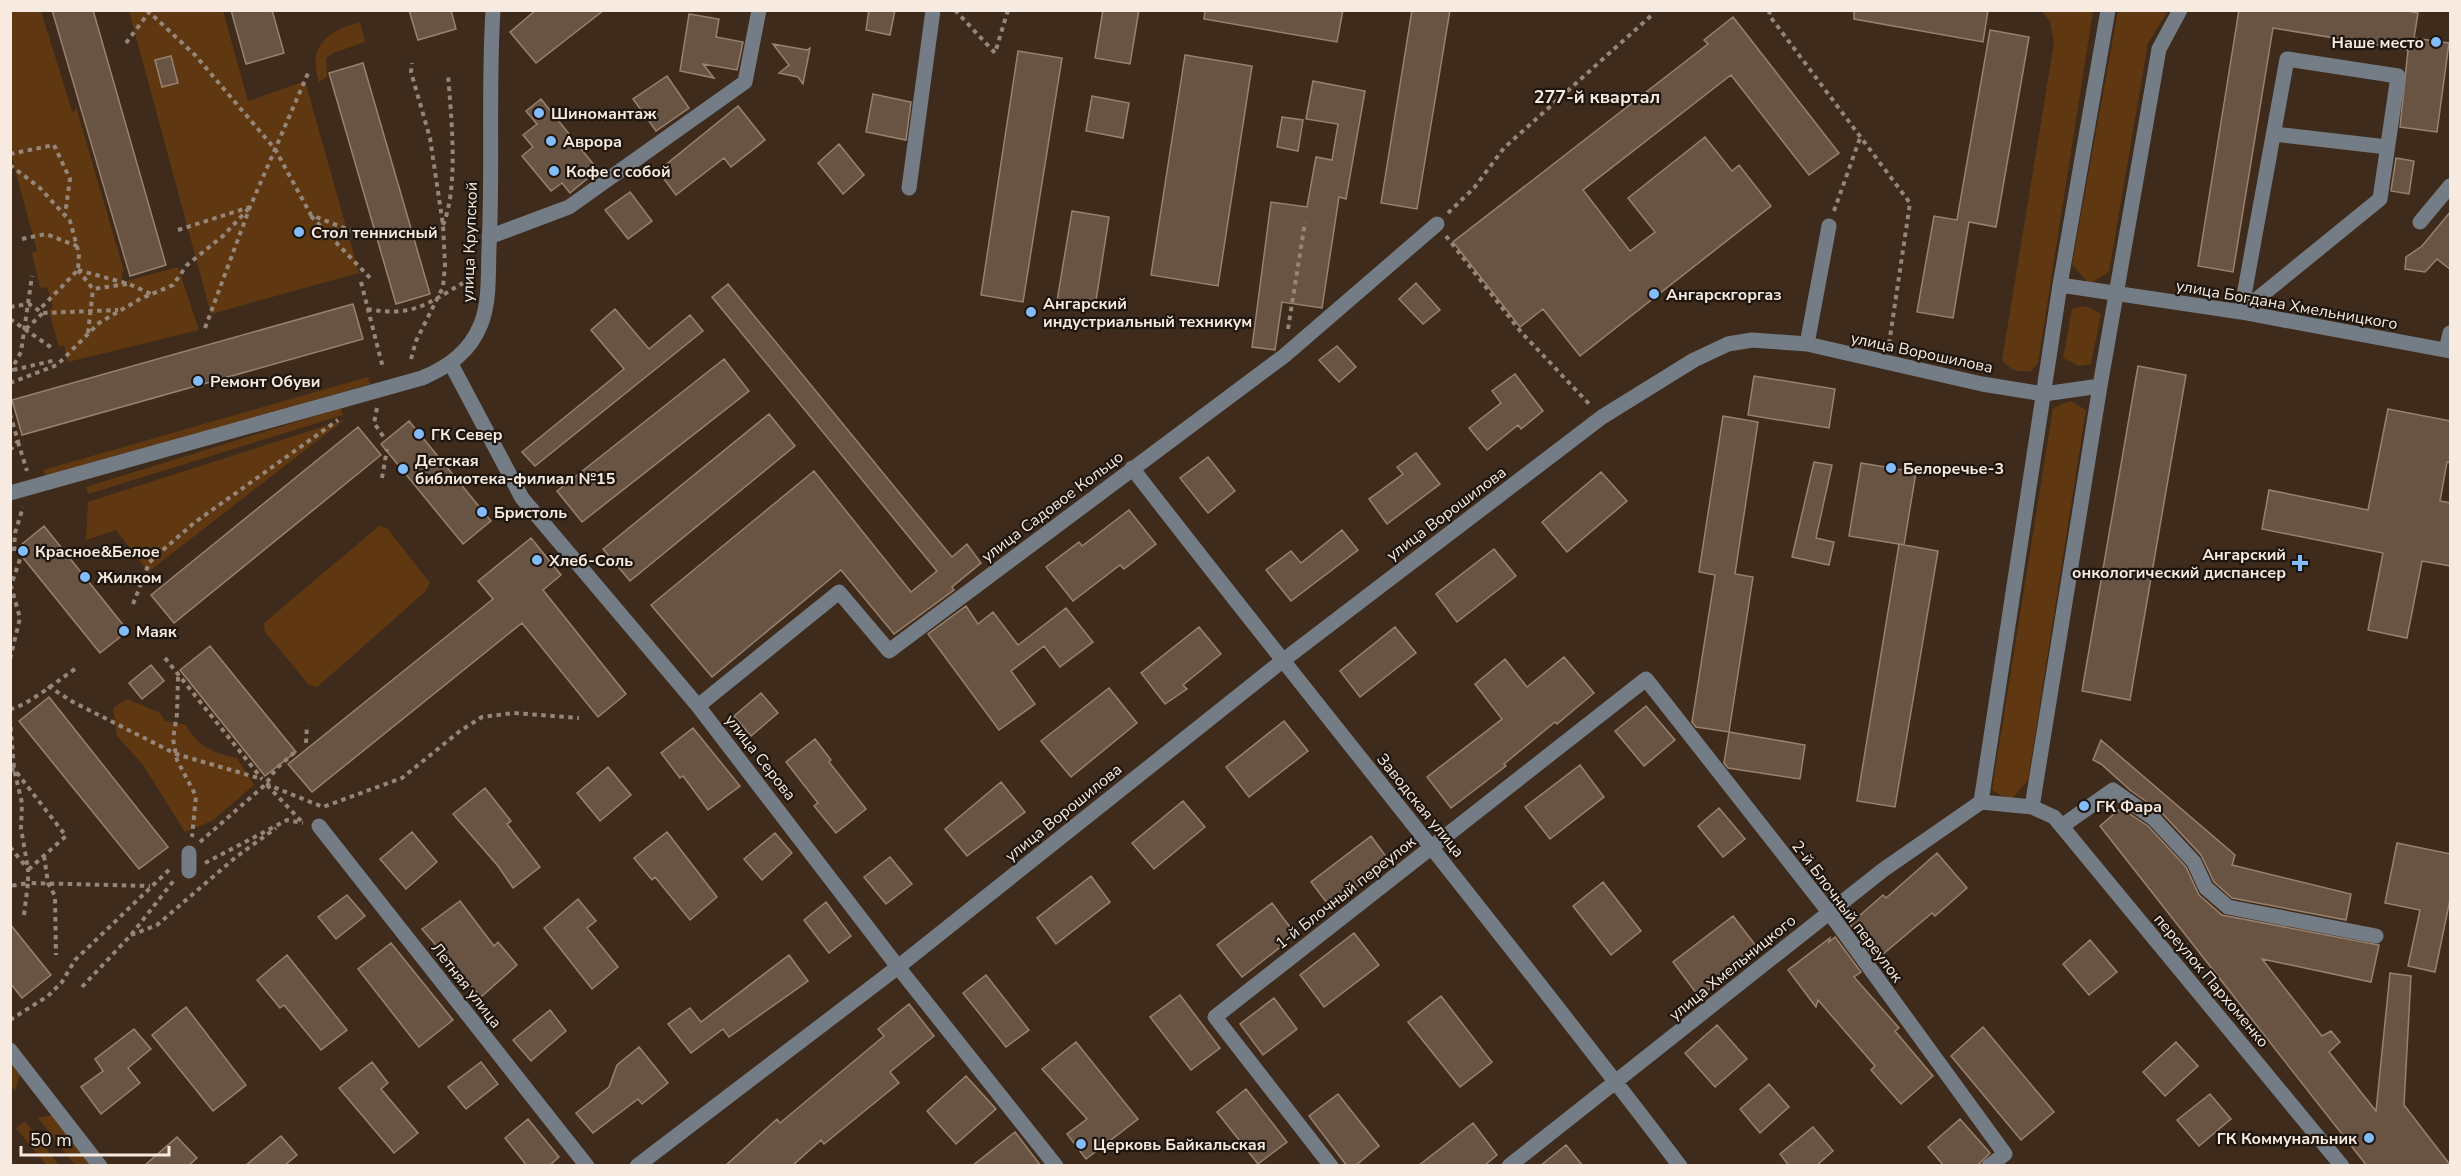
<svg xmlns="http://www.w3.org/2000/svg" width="2461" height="1176" viewBox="0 0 2461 1176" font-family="'Nunito Sans',sans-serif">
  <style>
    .green { fill: #5f3812 }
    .building { fill: #695443; stroke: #98816f; stroke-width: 1.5 }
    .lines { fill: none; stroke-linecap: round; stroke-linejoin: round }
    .path { stroke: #968679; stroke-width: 4; stroke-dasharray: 4.5 4.5; stroke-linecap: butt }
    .minor { stroke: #747c85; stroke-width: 15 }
    .poi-dot { fill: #83bcfb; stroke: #1e160f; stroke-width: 2 }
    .labels { text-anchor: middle; stroke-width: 4.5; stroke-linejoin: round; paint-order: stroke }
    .poi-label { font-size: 16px; font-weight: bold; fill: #f7ebe1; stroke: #1e160f; text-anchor: start }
    .street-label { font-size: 16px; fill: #f7ebe1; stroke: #1e160f }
    .neighbourhood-label { font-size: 18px; font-weight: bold; fill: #f7ebe1; stroke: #1e160f }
  </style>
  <rect width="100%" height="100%" fill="#3e2b1b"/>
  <path class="green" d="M 11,10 L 41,11 L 73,114 L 76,107 L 124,271 L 121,274 L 123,282 L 178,267 L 199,330 L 68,362 L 64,345 L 59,347 L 49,311 L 53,306 L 47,287 L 40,288 L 32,253 L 37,251 L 11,154 Z
    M 129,11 L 223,11 L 248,101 L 305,81 L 359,273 L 211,314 Z
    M 2042,11 L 2093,11 L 2038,363 L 2031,371 C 2017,372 2011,371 2002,360 L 2054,43 L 2050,22 Z
    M 2118,11 L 2168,11 L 2148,43 L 2109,272 L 2089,284 L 2072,264 Z
    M 360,22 L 365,42 L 333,53 L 326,58 L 327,77 L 319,82 C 307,45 328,31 360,22 Z
    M 2086,306 L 2101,314 L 2091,364 L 2079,366 L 2063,358 L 2072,309 Z
    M 368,377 L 370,384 L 46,478 L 43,470 Z
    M 2070,401 L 2086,410 L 2028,780 L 2010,801 L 1992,790 L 2053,408 Z
    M 341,408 L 343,415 L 88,494 L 86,487 Z
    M 344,420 L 148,572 L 116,530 L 86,540 L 88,502 Z
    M 379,526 L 387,528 L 430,583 L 425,592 L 324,681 L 317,687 L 309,685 L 265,632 L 264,623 Z
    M 127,699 L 160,713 L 165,721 L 186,725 C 198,747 214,753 237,758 L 254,785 L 212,821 L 185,832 L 143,765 L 117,736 L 113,708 Z
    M 10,1058 L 20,1074 L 15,1091 L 11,1084 Z
    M 53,1115 L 90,1165 L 75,1165 L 38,1118 Z
    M 25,1121 L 59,1165 L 46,1165 L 16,1128 Z"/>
  <path class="building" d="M 52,10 L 93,10 L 166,265 L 130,276 Z
    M 231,10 L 272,10 L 284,53 L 246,64 Z
    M 409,10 L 451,10 L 456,29 L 418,40 Z
    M 536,10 L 604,10 L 536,63 L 510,32 Z
    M 869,10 L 895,10 L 890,35 L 866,30 Z
    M 1103,10 L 1139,10 L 1130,64 L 1095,58 Z
    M 1205,10 L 1343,10 L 1337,42 L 1204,19 Z
    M 1412,10 L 1450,10 L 1417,209 L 1381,203 Z
    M 1854,10 L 1988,10 L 1983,42 L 1854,19 Z
    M 2239,10 L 2402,10 L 2418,13 L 2414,38 L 2449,43 L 2437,132 L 2400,127 L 2408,50 L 2273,28 L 2233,272 L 2198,266 Z
    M 689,14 L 719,19 L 716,37 L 743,42 L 737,70 L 703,64 L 714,78 L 680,71 Z
    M 1733,17 L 1839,153 L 1809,175 L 1731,75 L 1583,190 L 1630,251 L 1655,232 L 1628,198 L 1705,137 L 1732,171 L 1739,165 L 1771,206 L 1580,356 L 1543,309 L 1520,327 L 1453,242 L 1708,44 L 1704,40 Z
    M 1990,30 L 2029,37 L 1996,227 L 1969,222 L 1953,318 L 1917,312 L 1934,216 L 1957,220 Z
    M 773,44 L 807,50 L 810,48 L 803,84 L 798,77 L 779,73 L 789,65 Z
    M 1018,51 L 1062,58 L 1023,302 L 981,295 Z
    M 1185,55 L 1252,66 L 1218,286 L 1151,275 Z
    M 171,56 L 178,83 L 162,87 L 155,60 Z
    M 363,63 L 430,294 L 396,304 L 329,73 Z
    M 667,76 L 689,108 L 656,131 L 633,99 Z
    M 1313,81 L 1365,91 L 1346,199 L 1339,197 L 1322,308 L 1282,302 L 1275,350 L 1252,347 L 1271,202 L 1307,207 L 1316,157 L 1332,160 L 1338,124 L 1306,119 Z
    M 873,94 L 911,102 L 906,140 L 866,132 Z
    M 1092,96 L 1129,103 L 1123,138 L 1086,131 Z
    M 541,99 L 598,170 L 570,193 L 562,183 L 551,191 L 522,156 L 533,147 L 523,135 L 537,124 L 526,111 Z
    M 738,106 L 765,140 L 731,167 L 724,158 L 676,195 L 658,171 Z
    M 1282,117 L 1303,120 L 1298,151 L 1277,147 Z
    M 839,144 L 864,175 L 843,194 L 818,163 Z
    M 2396,158 L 2414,161 L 2409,194 L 2391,191 Z
    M 630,192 L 652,221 L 628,239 L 605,210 Z
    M 1072,211 L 1109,217 L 1095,307 L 1057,301 Z
    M 2451,211 L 2451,270 L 2437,259 L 2425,272 L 2405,269 L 2406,257 L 2422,246 Z
    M 1416,283 L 1440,310 L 1423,324 L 1399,299 Z
    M 728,284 L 952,557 L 967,544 L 981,563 L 952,587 L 954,590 L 894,634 L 841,570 L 712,677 L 651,605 L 814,471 L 911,592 L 937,571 L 712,297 Z
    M 353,304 L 363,339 L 22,435 L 12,400 Z
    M 615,309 L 649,349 L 690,315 L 703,331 L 535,466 L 522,452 L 624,369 L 591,330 Z
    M 1337,346 L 1356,367 L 1339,382 L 1319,360 Z
    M 724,359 L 749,391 L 582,522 L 557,491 Z
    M 2138,366 L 2186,375 L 2130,700 L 2082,691 Z
    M 1515,374 L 1543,411 L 1521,429 L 1518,425 L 1487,450 L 1469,428 L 1501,403 L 1492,391 Z
    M 1754,376 L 1835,389 L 1829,428 L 1748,415 Z
    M 2388,409 L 2451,421 L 2451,463 L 2447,462 L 2440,501 L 2451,503 L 2451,566 L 2422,561 L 2407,638 L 2368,630 L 2383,553 L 2262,529 L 2269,490 L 2368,510 Z
    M 769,414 L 795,446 L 630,581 L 603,549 Z
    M 1723,416 L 1758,422 L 1735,574 L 1753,577 L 1729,732 L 1696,727 L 1692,722 L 1715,575 L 1699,572 Z
    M 409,421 L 491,521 L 463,544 L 381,444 Z
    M 358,427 L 381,455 L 174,623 L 151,595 Z
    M 1416,453 L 1440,484 L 1387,524 L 1369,499 L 1403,474 L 1397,467 Z
    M 1208,457 L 1235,491 L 1208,513 L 1180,478 Z
    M 1814,462 L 1832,465 L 1816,538 L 1834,542 L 1829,565 L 1792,557 Z
    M 1861,463 L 1916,472 L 1904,545 L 1849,536 Z
    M 1601,472 L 1627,501 L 1567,552 L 1542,522 Z
    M 1129,510 L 1156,544 L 1124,569 L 1120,565 L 1073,601 L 1046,567 L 1079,542 L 1082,546 Z
    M 44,526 L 128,631 L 100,653 L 16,549 Z
    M 1342,530 L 1358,550 L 1291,601 L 1266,570 L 1291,551 L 1301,563 Z
    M 531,538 L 561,575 L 543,590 L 626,694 L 598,717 L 522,623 L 312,792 L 288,764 L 493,599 L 478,581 Z
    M 1899,544 L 1938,551 L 1895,807 L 1857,801 Z
    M 1494,549 L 1516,576 L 1457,622 L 1436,594 Z
    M 966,606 L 978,624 L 993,612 L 1018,645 L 1066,608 L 1093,642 L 1060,667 L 1044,646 L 1011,671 L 1035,704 L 999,730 L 928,634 Z
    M 1199,627 L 1221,654 L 1183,685 L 1187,689 L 1165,704 L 1141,673 Z
    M 1395,627 L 1416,653 L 1360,697 L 1340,671 Z
    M 210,646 L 296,752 L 265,776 L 180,670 Z
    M 1564,657 L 1594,693 L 1557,724 L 1555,722 L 1504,764 L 1506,766 L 1451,808 L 1427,777 L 1502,719 L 1475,684 L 1505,659 L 1527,687 Z
    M 151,665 L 164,681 L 142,699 L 129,683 Z
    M 1109,688 L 1137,723 L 1071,777 L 1041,741 Z
    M 761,693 L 778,713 L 751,736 L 734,716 Z
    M 49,697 L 168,847 L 139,869 L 19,721 Z
    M 1646,706 L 1675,740 L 1644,766 L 1615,731 Z
    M 1284,721 L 1308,751 L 1249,797 L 1226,767 Z
    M 693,728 L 740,786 L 708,810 L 683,776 L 680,778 L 661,753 Z
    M 1729,732 L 1805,745 L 1800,779 L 1728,768 L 1724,763 Z
    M 815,739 L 831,760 L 829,762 L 866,809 L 836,833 L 814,806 L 818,803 L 786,762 Z
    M 2101,740 L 2235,855 L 2232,865 L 2351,894 L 2346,920 L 2232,898 L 2214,882 L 2201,855 L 2161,812 L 2130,790 L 2101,764 L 2093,760 Z
    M 1580,765 L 1604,797 L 1550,839 L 1525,807 Z
    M 608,767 L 631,795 L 600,821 L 577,793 Z
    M 1001,782 L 1025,812 L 967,856 L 945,829 Z
    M 485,788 L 511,821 L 507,824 L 540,867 L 513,888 L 498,866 L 453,814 Z
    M 1183,801 L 1205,827 L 1154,869 L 1132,843 Z
    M 1719,808 L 1745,839 L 1723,857 L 1698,826 Z
    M 2121,808 L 2148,826 L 2186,867 L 2199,895 L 2222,915 L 2379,945 L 2371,982 L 2262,959 L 2322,1036 L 2331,1031 L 2340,1042 L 2329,1052 L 2376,1111 L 2390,973 L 2411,976 L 2404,1105 L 2451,1166 L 2367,1166 L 2100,826 Z
    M 412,832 L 437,862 L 406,889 L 380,859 Z
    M 667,832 L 717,897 L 690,920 L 655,877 L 652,880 L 634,858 Z
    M 775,833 L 792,853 L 762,880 L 744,859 Z
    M 1371,836 L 1390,862 L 1330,907 L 1311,882 Z
    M 2397,843 L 2451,854 L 2451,895 L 2435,972 L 2408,966 L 2420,910 L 2385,903 Z
    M 1937,853 L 1967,888 L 1935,916 L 1932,913 L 1876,960 L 1850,924 L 1883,895 L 1886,898 Z
    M 890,857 L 912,884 L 886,904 L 864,877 Z
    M 1091,876 L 1110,902 L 1056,944 L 1037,918 Z
    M 1603,882 L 1641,931 L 1611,955 L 1573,906 Z
    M 347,895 L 365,916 L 336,939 L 318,917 Z
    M 578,899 L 596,921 L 587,928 L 618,967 L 592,989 L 544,928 Z
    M 460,901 L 494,946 L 498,942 L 517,965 L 481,997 L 422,929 Z
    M 826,902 L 851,936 L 829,953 L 804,920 Z
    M 1272,903 L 1296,935 L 1242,977 L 1217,945 Z
    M 1733,916 L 1760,951 L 1699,997 L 1673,962 Z
    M 10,924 L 51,975 L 22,998 L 10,983 Z
    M 1354,933 L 1379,965 L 1324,1007 L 1300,975 Z
    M 1835,937 L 1861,972 L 1854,977 L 1899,1028 L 1895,1031 L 1933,1076 L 1901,1104 L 1871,1070 L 1875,1066 L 1818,1000 L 1816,1007 L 1788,970 L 1830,938 L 1829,942 Z
    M 2090,940 L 2117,972 L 2089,995 L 2063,964 Z
    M 391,943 L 453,1020 L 419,1047 L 358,969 Z
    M 287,955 L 347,1030 L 321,1050 L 284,1005 L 280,1008 L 257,980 Z
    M 789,955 L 808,981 L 729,1037 L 723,1029 L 691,1053 L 668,1024 L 690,1008 L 701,1022 Z
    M 986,975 L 1029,1030 L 1006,1047 L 963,993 Z
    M 1180,995 L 1220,1048 L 1191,1070 L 1150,1017 Z
    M 1441,996 L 1492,1062 L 1460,1087 L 1408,1022 Z
    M 1274,998 L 1297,1029 L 1263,1055 L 1240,1024 Z
    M 909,1004 L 934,1036 L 890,1072 L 899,1083 L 824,1144 L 821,1140 L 792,1166 L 725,1166 L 777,1119 L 780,1123 L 884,1036 L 878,1029 Z
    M 186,1007 L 246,1085 L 213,1111 L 152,1035 Z
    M 550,1010 L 566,1031 L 531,1061 L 513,1040 Z
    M 1717,1025 L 1747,1059 L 1715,1087 L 1685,1053 Z
    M 1983,1027 L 2054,1112 L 2021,1140 L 1951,1056 Z
    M 134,1029 L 151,1049 L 128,1068 L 140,1083 L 101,1114 L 81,1087 L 103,1071 L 95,1059 Z
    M 1076,1042 L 1138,1119 L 1086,1159 L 1067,1134 L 1087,1119 L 1042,1069 Z
    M 2176,1042 L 2198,1066 L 2165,1096 L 2143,1072 Z
    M 639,1047 L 668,1083 L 642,1104 L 638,1099 L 593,1133 L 576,1113 L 609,1087 L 617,1065 Z
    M 372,1062 L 388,1083 L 381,1089 L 418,1133 L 394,1153 L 339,1088 Z
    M 481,1062 L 498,1084 L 466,1109 L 448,1087 Z
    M 966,1076 L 996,1109 L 956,1144 L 927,1111 Z
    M 1769,1084 L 1789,1107 L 1760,1133 L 1740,1109 Z
    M 1246,1089 L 1287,1142 L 1258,1164 L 1217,1112 Z
    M 1338,1094 L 1379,1146 L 1355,1166 L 1347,1166 L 1309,1116 Z
    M 2210,1094 L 2231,1119 L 2199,1146 L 2177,1120 Z
    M 528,1119 L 559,1157 L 549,1166 L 527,1166 L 505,1138 Z
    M 1960,1119 L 1990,1153 L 1977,1166 L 1944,1166 L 1928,1147 Z
    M 1473,1123 L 1497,1155 L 1484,1166 L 1418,1166 Z
    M 1813,1127 L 1833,1151 L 1816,1166 L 1789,1166 L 1780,1154 Z
    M 1015,1132 L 1041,1166 L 972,1166 Z
    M 281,1136 L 297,1155 L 284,1166 L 245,1166 Z
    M 177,1137 L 197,1158 L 188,1166 L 144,1166 Z
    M 1566,1145 L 1583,1166 L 1540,1166 Z"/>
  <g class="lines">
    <path class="path" d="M 147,10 L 195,55 L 275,149 L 311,215 L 357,233
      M 955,10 L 995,53 L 1008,10
      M 1770,10 L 1769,15 L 1910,203 L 1889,344
      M 126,43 L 150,11
      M 10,154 L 54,145 L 70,179 L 65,215
      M 10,165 L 40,188 L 70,221 L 79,254 L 78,270 L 41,308
      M 1834,211 L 1860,138
      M 1448,213 L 1474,188 L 1504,148 L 1653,14
      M 311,216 L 371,279
      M 443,225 C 459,187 451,115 448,74
      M 178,230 L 250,207
      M 1446,236 L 1521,332 L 1591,406
      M 22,239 L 46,234 L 77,246
      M 78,270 L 129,284 L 151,294
      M 78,270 L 93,289 L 127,284
      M 361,282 L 383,368
      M 10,307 L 29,304 L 43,313 L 118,310
      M 367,309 C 413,317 425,305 463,283
      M 10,319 L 52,348
      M 205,328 L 250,207 L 309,71
      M 26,329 L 43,313
      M 1288,329 L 1305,222
      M 88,333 L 93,289
      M 411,359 L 416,341 L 443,287 L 445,265 L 443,225 L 430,138 L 411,72 L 412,63
      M 13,370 L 56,360
      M 10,372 L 21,352 L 32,276
      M 10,383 L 57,365 L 99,323 L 140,299 L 173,285 L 187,265 L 224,235 L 250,207
      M 377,408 L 374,423 L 385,439
      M 10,414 L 18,441 L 10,450
      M 18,442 L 27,471
      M 382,478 L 387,449
      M 14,551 L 15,533 L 23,507
      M 133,604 L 149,563 L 156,556 L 194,523 L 338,420
      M 165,658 L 262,779
      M 10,659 L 20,618 L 11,586 L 20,559
      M 178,677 L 177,714 L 173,739 L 177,760 L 196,796 L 192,837
      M 48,686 L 73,702 L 176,754 L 262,779
      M 10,709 C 26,707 61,678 78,667
      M 10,718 L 14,769 L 22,803 L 21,828 L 28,869
      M 306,743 L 307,725
      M 10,771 L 14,769 L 66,836 L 29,869
      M 266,784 L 323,807 L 402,778 L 460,731 L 482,717 L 514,713 L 579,718
      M 267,785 L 303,823
      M 200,842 L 266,784 L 276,769 L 295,752
      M 10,847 L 28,869 L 28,883 L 10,886
      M 44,856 L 48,883 L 55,896 L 56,955
      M 205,863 L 287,820 L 303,823
      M 24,915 L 28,883 L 150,886
      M 131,935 L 157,925 L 236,857 L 276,828
      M 82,987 L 131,935 L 175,879
      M 10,1020 L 48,996 L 62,982 L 75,960 L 172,867"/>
    <path class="minor" d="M 2287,59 L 2398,76 L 2380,199 L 2241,312 Z
      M 2274,134 L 2387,147
      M 909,188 L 933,10
      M 2420,222 L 2450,186
      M 489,237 L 569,207 L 745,82 L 759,10
      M 2060,285 L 2241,312 L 2450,351
      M 1807,344 L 1829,226
      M 2446,350 L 2450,333
      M 451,364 L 522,498 L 698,706 L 898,967 L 1056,1166
      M 1132,468 C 1313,702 1501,930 1680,1166
      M 10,493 L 422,378 C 448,367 470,352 481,324 C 490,301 488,273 489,248 C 493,169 488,90 493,10
      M 698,706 L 839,592 L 889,651 L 1284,356 L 1437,224
      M 1981,802 L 2060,285 L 2108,10
      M 1981,802 L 2032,807 L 2054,817 L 2342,1166
      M 2032,807 L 2100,386 L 2159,49 L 2180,10
      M 319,826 L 587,1166
      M 2062,826 L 2113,790 L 2154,819 L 2194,862 L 2206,888 L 2228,907 L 2376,936
      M 189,853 L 189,871
      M 10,1050 L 100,1166
      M 637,1166 L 898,967 L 1281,662 L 1602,417 L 1694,360 L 1728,344 L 1752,340 L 1807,344 L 1982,384 L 2044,394 L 2100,386
      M 1331,1166 L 1215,1017 L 1646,679 L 1829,912 L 2005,1154 L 1989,1166
      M 1509,1166 L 1883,870 L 1981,802"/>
  </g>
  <g class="poi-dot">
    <circle cx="2436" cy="42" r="6"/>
    <circle cx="539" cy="113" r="6"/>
    <circle cx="551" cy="141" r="6"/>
    <circle cx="554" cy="171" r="6"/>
    <circle cx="299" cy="232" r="6"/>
    <circle cx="1654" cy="294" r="6"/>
    <circle cx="1031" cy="312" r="6"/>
    <circle cx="198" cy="381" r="6"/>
    <circle cx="419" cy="434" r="6"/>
    <circle cx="1891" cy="468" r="6"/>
    <circle cx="403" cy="469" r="6"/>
    <circle cx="482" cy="512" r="6"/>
    <circle cx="23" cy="551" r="6"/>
    <circle cx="537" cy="560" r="6"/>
    <path d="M2297 554h6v6h6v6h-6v6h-6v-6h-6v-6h6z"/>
    <circle cx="85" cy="577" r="6"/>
    <circle cx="124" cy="631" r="6"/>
    <circle cx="2084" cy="806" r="6"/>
    <circle cx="2369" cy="1138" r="6"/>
    <circle cx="1081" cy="1144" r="6"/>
  </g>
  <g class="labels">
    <g class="poi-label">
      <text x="2424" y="48" text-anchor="end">Наше место</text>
      <text x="551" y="119">Шиномантаж</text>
      <text x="563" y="147">Аврора</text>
      <text x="566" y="177">Кофе с собой</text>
      <text x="311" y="238">Стол теннисный</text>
      <text x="1666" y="300">Ангарскгоргаз</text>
      <text x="1043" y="309">Ангарский<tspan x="1043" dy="18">индустриальный техникум</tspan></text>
      <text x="210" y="387">Ремонт Обуви</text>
      <text x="431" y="440">ГК Север</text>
      <text x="415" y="466">Детская<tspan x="415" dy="18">библиотека-филиал №15</tspan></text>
      <text x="1903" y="474">Белоречье-3</text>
      <text x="494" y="518">Бристоль</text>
      <text x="35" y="557">Красное&amp;Белое</text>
      <text x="2286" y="560" text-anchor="end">Ангарский<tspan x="2286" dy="18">онкологический диспансер</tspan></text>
      <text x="549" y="566">Хлеб-Соль</text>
      <text x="97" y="583">Жилком</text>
      <text x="136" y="637">Маяк</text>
      <text x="2096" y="812">ГК Фара</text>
      <text x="2357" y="1144" text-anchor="end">ГК Коммунальник</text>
      <text x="1093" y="1150">Церковь Байкальская</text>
    </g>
    <g class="street-label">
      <text transform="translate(469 242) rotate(-88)" y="6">улица Крупской</text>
      <text transform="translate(2287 304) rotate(10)" y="6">улица Богдана Хмельницкого</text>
      <text transform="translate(1922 352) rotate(12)" y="6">улица Ворошилова</text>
      <text transform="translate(1052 506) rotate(-37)" y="6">улица Садовое Кольцо</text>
      <text transform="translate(1446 513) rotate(-37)" y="6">улица Ворошилова</text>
      <text transform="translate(761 757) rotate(52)" y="6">улица Серова</text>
      <text transform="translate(1421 805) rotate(51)" y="6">Заводская улица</text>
      <text transform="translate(1063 812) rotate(-39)" y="6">улица Ворошилова</text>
      <text transform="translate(1345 892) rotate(-38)" y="6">1-й Блочный переулок</text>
      <text transform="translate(1848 911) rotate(53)" y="6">2-й Блочный переулок</text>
      <text transform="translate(1732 967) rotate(-39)" y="6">улица Хмельницкого</text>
      <text transform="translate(2212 980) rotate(50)" y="6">переулок Пархоменко</text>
      <text transform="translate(467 985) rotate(52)" y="6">Летняя улица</text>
    </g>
    <g class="neighbourhood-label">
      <text x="1597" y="103">277-й квартал</text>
    </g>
  </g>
  <rect width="2461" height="1176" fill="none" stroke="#f7ebe1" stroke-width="24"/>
  <path d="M21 1146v9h148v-9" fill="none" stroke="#f7ebe1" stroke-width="3"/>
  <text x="30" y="1146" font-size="18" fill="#f7ebe1" stroke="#1e160f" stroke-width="4.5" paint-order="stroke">50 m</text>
</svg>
